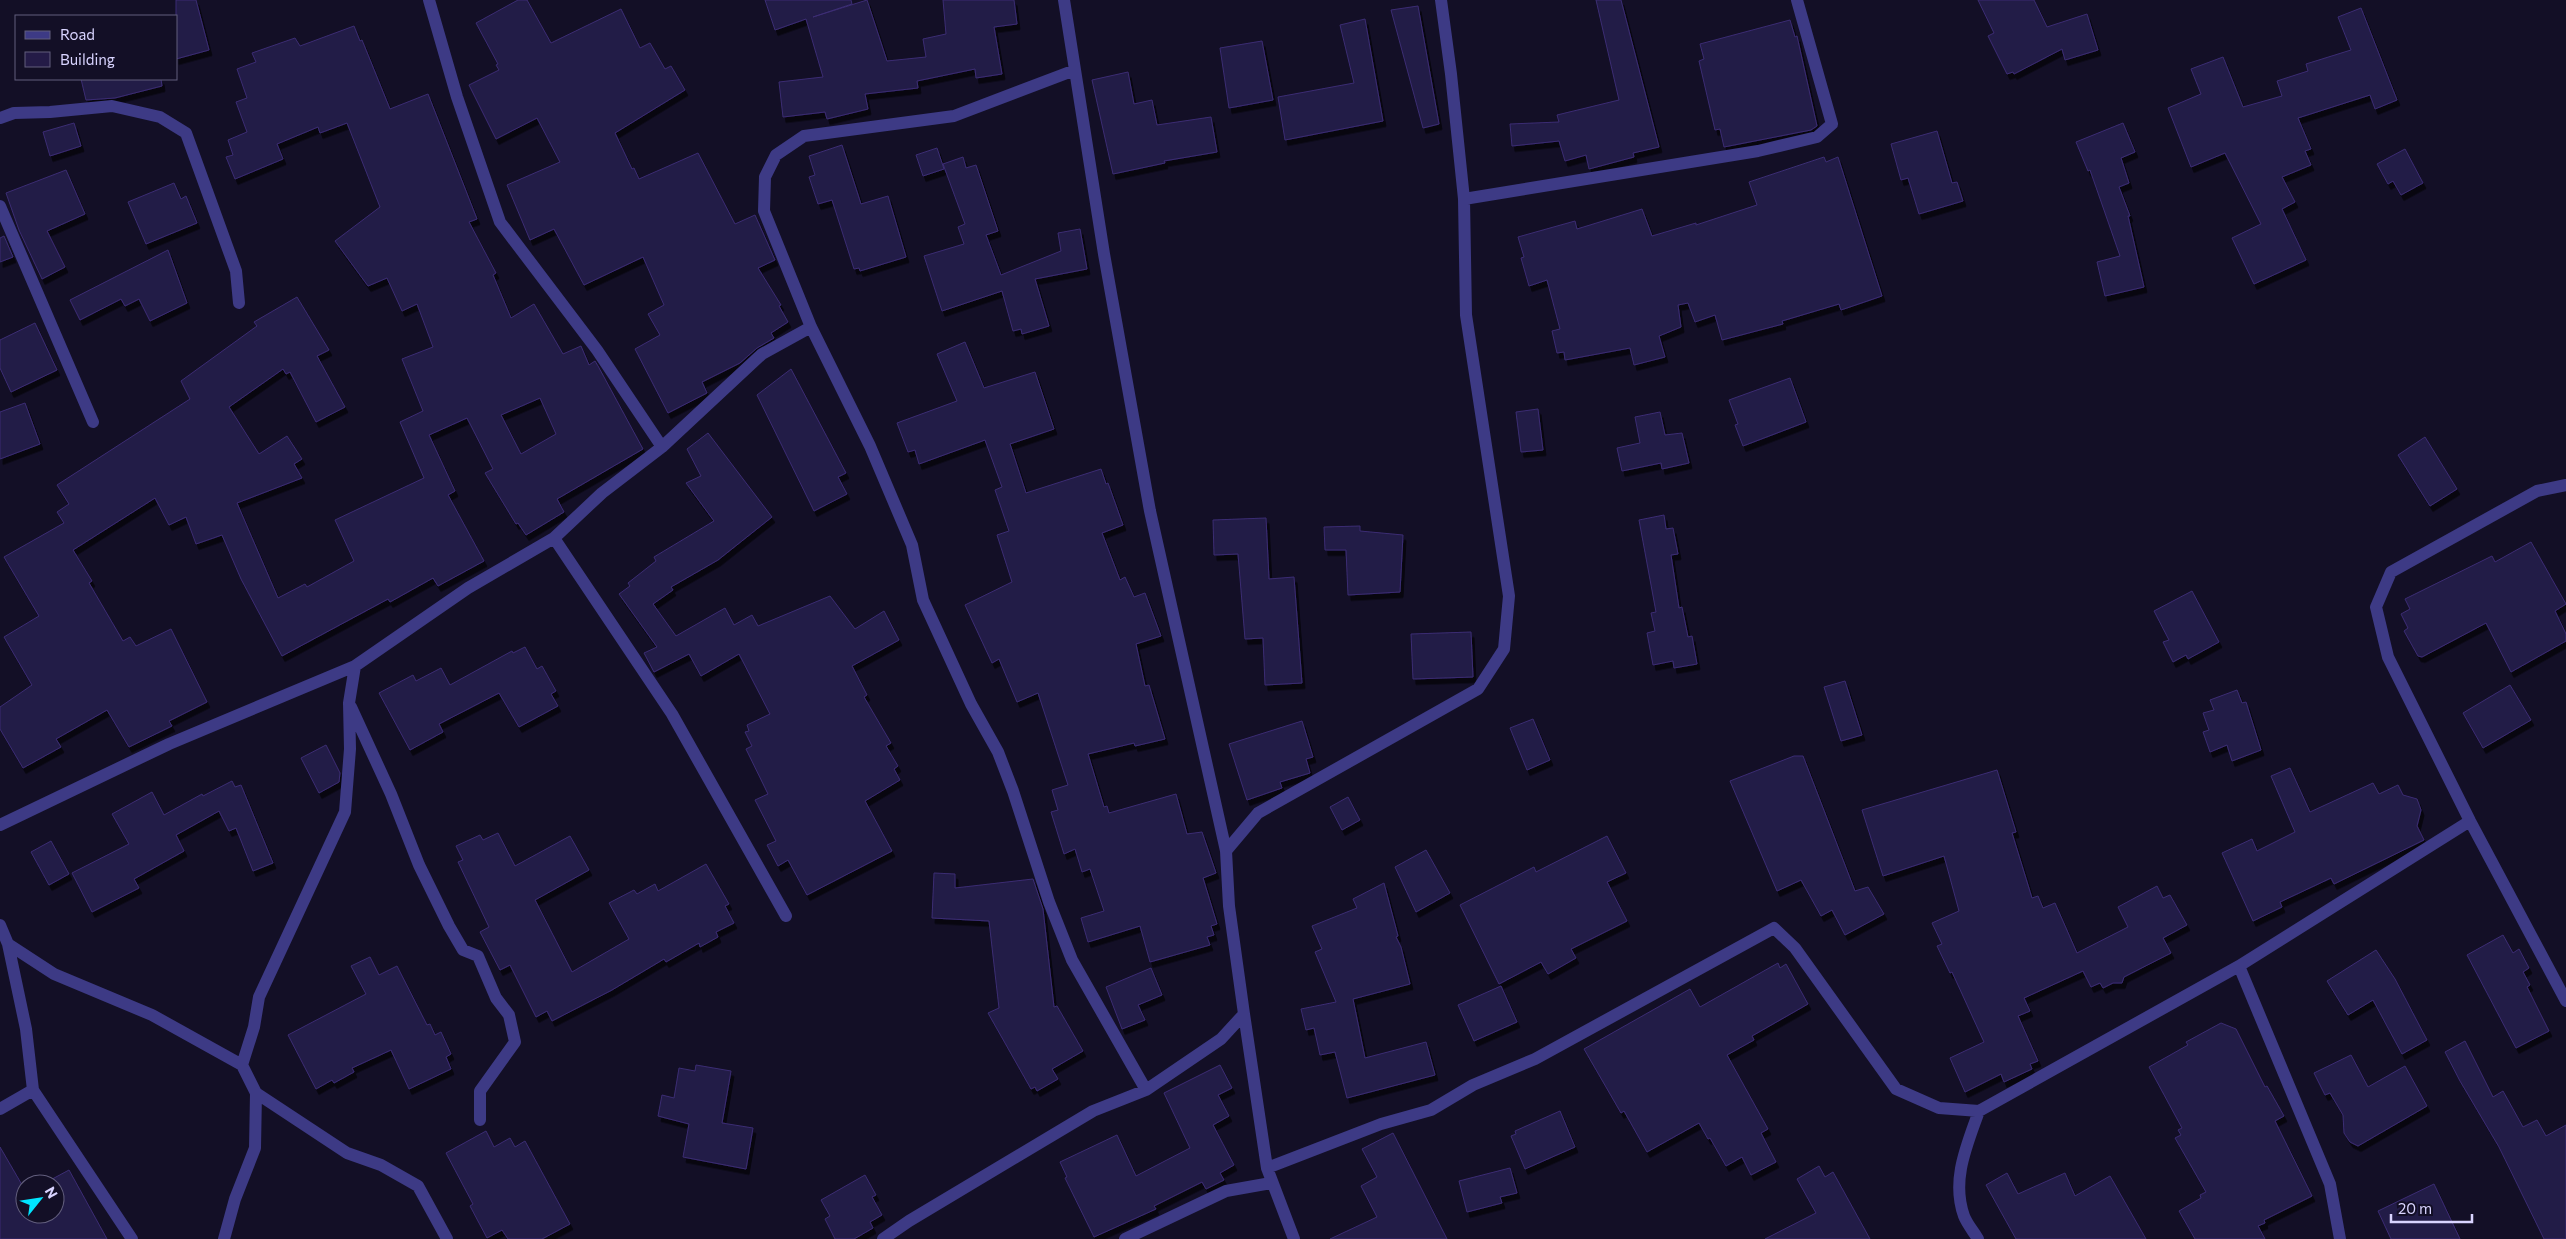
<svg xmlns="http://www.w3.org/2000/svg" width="2566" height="1239" viewBox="0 0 2566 1239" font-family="Commissioner,sans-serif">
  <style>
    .building { fill: #241b47; stroke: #3b2d73; fill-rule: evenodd; filter: url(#shadow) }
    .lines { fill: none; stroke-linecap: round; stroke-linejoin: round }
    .minor { stroke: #3d3a85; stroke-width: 12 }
  </style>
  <defs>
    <filter id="shadow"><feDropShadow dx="3" dy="5.5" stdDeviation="0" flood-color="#0009"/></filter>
  </defs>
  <rect width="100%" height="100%" fill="#130f26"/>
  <path class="building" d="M 176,0 L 196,0 L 209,50 L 176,59 Z
    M 518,0 L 527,0 L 551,43 L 621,9 L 640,48 L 650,43 L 665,69 L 671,66 L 685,90 L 615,133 L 632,169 L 634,168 L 639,179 L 698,153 L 735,224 L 755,215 L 775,260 L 758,268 L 781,305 L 779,306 L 788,322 L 771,333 L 774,338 L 757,348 L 740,363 L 702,382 L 707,393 L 668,413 L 635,349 L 660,335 L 648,314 L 664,305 L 643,257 L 584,285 L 554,229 L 530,240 L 507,185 L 560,162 L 537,118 L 496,139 L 469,85 L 499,70 L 496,65 L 498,64 L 476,23 Z
    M 765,0 L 851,0 L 852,4 L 813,17 L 867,0 L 887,61 L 926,57 L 923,39 L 946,34 L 943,0 L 1014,0 L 1017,24 L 994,27 L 1002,74 L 976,78 L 975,69 L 917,81 L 918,88 L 865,94 L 868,109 L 827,119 L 825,112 L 783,117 L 779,82 L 823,77 L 806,19 L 775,30 Z
    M 1596,0 L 1621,0 L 1659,147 L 1633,153 L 1634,157 L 1589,169 L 1586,155 L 1565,161 L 1559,141 L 1512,146 L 1510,124 L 1559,122 L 1557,115 L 1619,100 Z
    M 1978,0 L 2034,0 L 2047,27 L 2087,14 L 2098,50 L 2065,60 L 2062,49 L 2014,74 L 2013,72 L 2007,74 L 1988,36 L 1994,33 Z
    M 1418,6 L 1439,124 L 1423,128 L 1391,10 Z
    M 2361,8 L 2397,100 L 2375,109 L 2370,95 L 2298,118 L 2311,149 L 2305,151 L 2311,165 L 2282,177 L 2295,202 L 2282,209 L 2306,260 L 2254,284 L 2232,238 L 2261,224 L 2225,153 L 2191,167 L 2168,108 L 2201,94 L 2191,69 L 2223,57 L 2243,107 L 2282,96 L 2277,81 L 2308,71 L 2306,64 L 2351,50 L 2338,17 Z
    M 1365,19 L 1383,121 L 1285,140 L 1278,97 L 1354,83 L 1340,25 Z
    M 1790,20 L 1795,37 L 1797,36 L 1817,126 L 1811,130 L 1724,147 L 1720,129 L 1715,130 L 1699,61 L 1704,59 L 1700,44 Z
    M 354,26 L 360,41 L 362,40 L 390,109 L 428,94 L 477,219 L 469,222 L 496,273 L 493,275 L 511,318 L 534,304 L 563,354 L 581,346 L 589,365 L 595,361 L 598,366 L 643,449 L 557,499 L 564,512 L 526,535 L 518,523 L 516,524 L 485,473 L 493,469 L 467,418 L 429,435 L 455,491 L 448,495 L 484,561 L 438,586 L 433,578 L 390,602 L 388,599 L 282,656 L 241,579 L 222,535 L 196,544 L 186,517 L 169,525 L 155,498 L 73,550 L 92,581 L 89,583 L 123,641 L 130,637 L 136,646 L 171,629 L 207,702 L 169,721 L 172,726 L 129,747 L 107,710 L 56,739 L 61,747 L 23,768 L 0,729 L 0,707 L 32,685 L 4,637 L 39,616 L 4,557 L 64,523 L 57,512 L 69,504 L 57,485 L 190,399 L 181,381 L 257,326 L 254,322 L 297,297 L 329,350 L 317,356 L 345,407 L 316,422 L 290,372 L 286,374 L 283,369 L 229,407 L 259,454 L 287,436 L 302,459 L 294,464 L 302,478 L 237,503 L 278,598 L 305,584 L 307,587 L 354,561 L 335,520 L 424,478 L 400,422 L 423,411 L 402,359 L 433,347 L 417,304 L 402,311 L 387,278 L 368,286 L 335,241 L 380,207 L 347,123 L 320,133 L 318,127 L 277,144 L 283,159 L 235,179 L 226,157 L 233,155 L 228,140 L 247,132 L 236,102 L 247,98 L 237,69 L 256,62 L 252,53 L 295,38 L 300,46 ZM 540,398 L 556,434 L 521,454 L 501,415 Z
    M 1262,41 L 1273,100 L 1229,108 L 1220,48 Z
    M 1128,72 L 1134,104 L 1152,100 L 1157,125 L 1211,117 L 1217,152 L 1164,161 L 1165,163 L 1113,174 L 1092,80 Z
    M 81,79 L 161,79 L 162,86 L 115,98 L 86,100 Z
    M 74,123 L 81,146 L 50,156 L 43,132 Z
    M 2123,123 L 2135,152 L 2121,158 L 2129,183 L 2119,187 L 2130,216 L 2128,216 L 2144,287 L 2105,296 L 2097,262 L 2120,256 L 2090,170 L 2088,171 L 2076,142 Z
    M 1937,131 L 1952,183 L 1957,182 L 1963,201 L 1919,214 L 1908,178 L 1901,180 L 1891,144 Z
    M 842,145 L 861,204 L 888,196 L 906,257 L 860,271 L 859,268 L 854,269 L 832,200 L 818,204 L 809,177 L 815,175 L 809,156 Z
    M 937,148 L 944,169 L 923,176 L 916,155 Z
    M 2405,149 L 2423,183 L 2401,195 L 2393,181 L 2388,184 L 2377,164 Z
    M 963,157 L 966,168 L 976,165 L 998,231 L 986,235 L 1001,275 L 1061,251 L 1058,233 L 1080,229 L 1087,269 L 1035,279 L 1049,326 L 1022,334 L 1021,329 L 1013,331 L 1002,291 L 942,311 L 924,256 L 964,244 L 958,227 L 965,224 L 943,164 Z
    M 1824,157 L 1826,162 L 1838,157 L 1882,296 L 1841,310 L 1839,304 L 1782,321 L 1783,324 L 1722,340 L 1715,315 L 1695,322 L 1688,303 L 1678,305 L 1681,327 L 1659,336 L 1665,357 L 1634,365 L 1630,348 L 1565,360 L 1564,352 L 1557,353 L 1552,331 L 1560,329 L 1547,280 L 1529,286 L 1521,258 L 1524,257 L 1518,237 L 1575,221 L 1577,229 L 1642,209 L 1652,236 L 1696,223 L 1696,225 L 1757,205 L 1749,182 Z
    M 66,170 L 85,214 L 47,231 L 65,267 L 42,279 L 19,230 L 6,193 Z
    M 174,183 L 181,199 L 186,196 L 197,223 L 146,244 L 128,202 Z
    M 4,236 L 13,257 L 0,262 L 0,238 Z
    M 168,250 L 187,303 L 150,321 L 139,299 L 125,306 L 121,299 L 80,320 L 70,300 Z
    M 35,323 L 57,370 L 11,392 L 0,368 L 0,340 Z
    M 965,342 L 984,388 L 1035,372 L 1054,429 L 1010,444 L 1026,493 L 1101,469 L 1106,484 L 1108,483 L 1123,525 L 1102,533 L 1120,580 L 1125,577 L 1134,597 L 1145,593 L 1161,636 L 1136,644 L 1145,686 L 1149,685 L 1165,739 L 1135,746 L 1134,743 L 1088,754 L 1104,807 L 1107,806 L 1109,813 L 1176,794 L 1187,834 L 1202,832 L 1216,873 L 1203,878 L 1217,924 L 1211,926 L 1214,935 L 1207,937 L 1210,945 L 1150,962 L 1140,926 L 1088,942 L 1081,918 L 1104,911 L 1090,869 L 1082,872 L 1075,849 L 1064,854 L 1051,812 L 1058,810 L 1052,790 L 1068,785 L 1038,693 L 1017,702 L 999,659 L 992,663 L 965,605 L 1012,582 L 997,535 L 1009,531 L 995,490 L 1002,487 L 985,440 L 919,464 L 915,450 L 908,452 L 897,423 L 957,401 L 937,354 Z
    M 791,369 L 846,473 L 838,477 L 847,494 L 814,511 L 757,395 Z
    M 1790,378 L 1806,422 L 1743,446 L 1735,425 L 1738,424 L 1729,400 Z
    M 25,403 L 40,444 L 0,459 L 0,412 Z
    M 1538,409 L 1543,450 L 1521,452 L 1516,412 Z
    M 1660,412 L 1665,435 L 1682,433 L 1689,463 L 1662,469 L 1661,463 L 1622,471 L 1617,448 L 1640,443 L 1635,417 Z
    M 708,433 L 772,517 L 718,560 L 671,587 L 673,590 L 653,604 L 676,636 L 725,608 L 734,625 L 752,615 L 758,626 L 830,596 L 855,629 L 884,611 L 899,640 L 852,666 L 867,695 L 864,697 L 891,743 L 886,746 L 898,766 L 894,769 L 900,780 L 865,801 L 892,851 L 807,895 L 788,860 L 778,866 L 767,845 L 776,841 L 755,800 L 768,794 L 746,749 L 752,746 L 745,732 L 749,731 L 747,725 L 770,714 L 739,654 L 701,676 L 689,654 L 654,672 L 644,653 L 657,647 L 619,594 L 630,586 L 628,583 L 656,561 L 654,557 L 714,521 L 686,483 L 701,476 L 687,449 Z
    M 2425,437 L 2457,489 L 2430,506 L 2398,455 Z
    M 1664,515 L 1666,529 L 1673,528 L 1678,554 L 1671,555 L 1679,608 L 1682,607 L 1688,637 L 1692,636 L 1697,664 L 1674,668 L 1673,661 L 1653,665 L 1647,633 L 1655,631 L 1651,613 L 1656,612 L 1639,520 Z
    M 1266,518 L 1269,579 L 1294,577 L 1302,683 L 1265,685 L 1263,638 L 1245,639 L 1238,554 L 1214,555 L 1213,520 Z
    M 1360,526 L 1360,531 L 1403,535 L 1400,592 L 1348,595 L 1346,550 L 1325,550 L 1324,527 Z
    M 2531,542 L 2566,604 L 2555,611 L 2566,634 L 2566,641 L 2511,672 L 2486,623 L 2422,657 L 2418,656 L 2404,631 L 2408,628 L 2401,614 L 2410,609 L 2405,599 L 2492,556 L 2495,562 Z
    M 2192,591 L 2219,642 L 2188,659 L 2186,655 L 2173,662 L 2163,642 L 2169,640 L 2154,611 Z
    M 1471,632 L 1473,677 L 1413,679 L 1411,634 Z
    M 525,647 L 537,669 L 542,666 L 556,691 L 551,694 L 558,706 L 519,727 L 499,693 L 439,724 L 443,732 L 410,750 L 379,693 L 413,675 L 416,681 L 441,668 L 450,685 L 512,651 L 513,653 Z
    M 1845,681 L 1862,735 L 1841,741 L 1824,687 Z
    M 2510,685 L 2531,720 L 2483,748 L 2463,713 Z
    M 2237,690 L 2242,703 L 2246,702 L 2261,750 L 2232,761 L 2227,745 L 2210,752 L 2203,732 L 2209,730 L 2203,713 L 2214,710 L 2210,700 Z
    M 1533,719 L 1550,760 L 1527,770 L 1510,728 Z
    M 1302,721 L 1313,757 L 1306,759 L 1310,773 L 1280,782 L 1282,788 L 1247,800 L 1229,744 Z
    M 326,745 L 340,773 L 339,782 L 319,793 L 301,758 Z
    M 1794,756 L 1803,756 L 1855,891 L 1868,887 L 1884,914 L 1845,935 L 1832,910 L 1821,916 L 1801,880 L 1777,891 L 1730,781 Z
    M 2290,768 L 2310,812 L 2373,783 L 2379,794 L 2398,785 L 2403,795 L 2417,799 L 2421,810 L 2417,826 L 2424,840 L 2334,884 L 2331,878 L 2280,902 L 2282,907 L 2253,921 L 2222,853 L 2252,839 L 2257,851 L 2295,832 L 2271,776 Z
    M 1997,770 L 2016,832 L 2012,833 L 2032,898 L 2038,896 L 2043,908 L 2055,903 L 2077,953 L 2128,927 L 2118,907 L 2157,886 L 2163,898 L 2170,895 L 2187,925 L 2163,938 L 2171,953 L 2124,977 L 2122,983 L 2113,983 L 2103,988 L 2100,983 L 2091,987 L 2083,971 L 2024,998 L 2030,1011 L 2018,1016 L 2038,1061 L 2030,1064 L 2032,1069 L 2004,1082 L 2001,1074 L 1965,1092 L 1950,1058 L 1984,1042 L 1952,972 L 1950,973 L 1937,946 L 1942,944 L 1932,923 L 1959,911 L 1944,856 L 1883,876 L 1862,810 Z
    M 232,781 L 235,787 L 241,785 L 273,863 L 253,871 L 236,828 L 229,831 L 219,811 L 176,835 L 184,851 L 134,879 L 139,888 L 92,912 L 72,873 L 129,844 L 112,814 L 152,792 L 164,815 L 202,794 L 203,796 Z
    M 1348,797 L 1360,820 L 1342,830 L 1330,807 Z
    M 498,833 L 515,866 L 570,836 L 589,870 L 535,900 L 572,972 L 629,939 L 609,903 L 634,890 L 637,894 L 655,884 L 658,891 L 706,864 L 729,904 L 725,906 L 734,923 L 716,932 L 718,937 L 700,947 L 699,943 L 666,962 L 664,959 L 612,990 L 552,1021 L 547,1011 L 536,1017 L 510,965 L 500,970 L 480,932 L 489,927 L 458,862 L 463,860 L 456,846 L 480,835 L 483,840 Z
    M 1607,836 L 1626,873 L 1607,882 L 1627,921 L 1571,949 L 1576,958 L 1548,974 L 1541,962 L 1499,984 L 1460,905 L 1534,867 L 1536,872 Z
    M 51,841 L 69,874 L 49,885 L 31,852 Z
    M 1426,850 L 1450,893 L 1416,912 L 1395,867 Z
    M 934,873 L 955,874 L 955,888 L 1033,879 L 1043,909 L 1054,1007 L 1057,1006 L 1083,1051 L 1052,1069 L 1058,1079 L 1037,1091 L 1035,1087 L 1031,1089 L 988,1013 L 999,1008 L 989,921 L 932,918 Z
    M 1384,883 L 1398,936 L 1396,937 L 1401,947 L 1410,984 L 1353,999 L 1365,1058 L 1426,1042 L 1435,1075 L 1347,1098 L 1335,1052 L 1320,1055 L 1314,1028 L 1306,1030 L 1301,1009 L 1336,1002 L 1315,952 L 1322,949 L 1312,926 L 1357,908 L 1353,899 Z
    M 2503,935 L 2513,953 L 2519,949 L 2529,968 L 2523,972 L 2530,985 L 2527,987 L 2549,1031 L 2516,1048 L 2467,955 Z
    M 2376,950 L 2395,979 L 2427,1040 L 2402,1054 L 2373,1000 L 2348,1015 L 2327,981 Z
    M 370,957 L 379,975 L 397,966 L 427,1025 L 430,1024 L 435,1035 L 441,1032 L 451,1054 L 446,1057 L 451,1069 L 409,1089 L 391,1050 L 352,1068 L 354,1072 L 334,1083 L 332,1080 L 316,1089 L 288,1035 L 366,994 L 351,966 Z
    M 1778,963 L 1780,968 L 1786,964 L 1808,1004 L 1752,1036 L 1754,1040 L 1727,1055 L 1768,1129 L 1761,1133 L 1776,1162 L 1751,1175 L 1742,1157 L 1726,1166 L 1710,1138 L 1708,1139 L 1699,1123 L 1647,1152 L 1624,1111 L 1621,1113 L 1584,1049 L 1690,989 L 1700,1007 Z
    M 1151,968 L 1162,995 L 1138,1005 L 1145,1020 L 1122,1029 L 1106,987 Z
    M 1501,986 L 1517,1022 L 1474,1041 L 1458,1005 Z
    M 2221,1023 L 2236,1029 L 2265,1087 L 2267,1086 L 2284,1116 L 2275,1121 L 2312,1196 L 2264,1220 L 2265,1223 L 2258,1226 L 2265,1239 L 2195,1239 L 2179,1211 L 2201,1198 L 2200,1195 L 2206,1192 L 2175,1138 L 2181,1135 L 2178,1130 L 2182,1128 L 2149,1067 L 2188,1045 L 2186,1042 Z
    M 2465,1041 L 2493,1097 L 2503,1091 L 2523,1127 L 2537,1120 L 2546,1136 L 2566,1125 L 2566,1239 L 2544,1239 L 2499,1147 L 2460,1081 L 2445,1052 Z
    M 2351,1055 L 2368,1087 L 2405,1066 L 2427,1106 L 2358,1146 L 2350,1142 L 2344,1133 L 2343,1115 L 2330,1093 L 2325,1095 L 2314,1073 Z
    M 696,1065 L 731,1071 L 722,1123 L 753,1128 L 746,1169 L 683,1157 L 689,1124 L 658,1116 L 662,1095 L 674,1098 L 679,1068 L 695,1071 Z
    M 1220,1065 L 1232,1088 L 1218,1095 L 1229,1116 L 1213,1125 L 1234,1165 L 1220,1173 L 1224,1180 L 1206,1189 L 1202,1182 L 1154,1206 L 1156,1209 L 1094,1237 L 1065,1178 L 1067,1177 L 1060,1162 L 1117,1135 L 1136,1176 L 1190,1148 L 1164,1093 Z
    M 1560,1111 L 1575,1147 L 1525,1169 L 1511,1136 L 1516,1134 L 1515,1131 Z
    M 486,1131 L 494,1147 L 510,1138 L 515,1147 L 525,1141 L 570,1224 L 542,1239 L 508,1239 L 502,1230 L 487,1238 L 470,1206 L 473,1204 L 446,1153 Z
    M 1393,1133 L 1447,1239 L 1330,1239 L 1377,1217 L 1361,1186 L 1377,1177 L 1362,1149 Z
    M 0,1147 L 25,1190 L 25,1214 L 55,1214 L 55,1184 L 43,1184 L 69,1170 L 107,1239 L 0,1239 Z
    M 1819,1166 L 1825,1177 L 1833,1172 L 1870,1239 L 1765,1239 L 1816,1213 L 1797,1179 Z
    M 1510,1168 L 1517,1193 L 1500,1197 L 1502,1203 L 1467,1212 L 1459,1181 Z
    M 2007,1173 L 2018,1194 L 2065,1173 L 2075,1196 L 2110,1176 L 2146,1239 L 2016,1239 L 1986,1185 Z
    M 865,1175 L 876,1195 L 872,1197 L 882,1215 L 870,1222 L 873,1228 L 854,1239 L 835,1239 L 825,1219 L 830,1216 L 821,1200 Z
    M 2434,1184 L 2460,1239 L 2391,1239 L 2378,1211 Z"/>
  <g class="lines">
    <path class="minor" d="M 429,0 L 457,97 L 500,222 L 597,350 L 662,447
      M 1064,0 L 1104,254 L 1150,511 L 1226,851
      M 1075,70 L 954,116 L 804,136 L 776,155 L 765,177 L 764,211 L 811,327 L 870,446 L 912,545 L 923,600 L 971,704 L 998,752 L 1013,791 L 1049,902 L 1072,960 L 1146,1090
      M 0,118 L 14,113 L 50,112 L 112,106 L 160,117 L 186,133 L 236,271 L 239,303
      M 1464,199 L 1758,151 L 1817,137 L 1832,124 L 1797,0
      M 0,206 L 93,422
      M 2566,485 L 2537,491 L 2391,572 L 2376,607 L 2388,657 L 2470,821 L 2566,1001
      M 554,538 L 672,714 L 786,916
      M 351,707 L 391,794 L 419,865 L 449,926 L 463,950 L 478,956 L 496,998 L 509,1015 L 515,1042 L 480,1091 L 480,1120
      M 0,825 L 169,744 L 355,666 L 468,588 L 554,538 L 602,493 L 662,447 L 762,354 L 811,327
      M 0,925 L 8,944 L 26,1029 L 33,1090 L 132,1239
      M 8,944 L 54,974 L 152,1015 L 242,1065
      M 2239,966 L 2330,1184 L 2340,1239
      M 1244,1014 L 1267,1168 L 1294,1239
      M 256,1093 L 347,1153 L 381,1165 L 418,1186 L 447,1239
      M 0,1109 L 33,1090
      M 1267,1168 L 1381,1124 L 1431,1110 L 1473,1085 L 1535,1059 L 1774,928 L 1795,948 L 1896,1089 L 1939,1108 L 1979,1111 L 2239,966 L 2470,821
      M 224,1239 L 235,1199 L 255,1148 L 256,1093 L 242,1065 L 254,1027 L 259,997 L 345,812 L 350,749 L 349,703 L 355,666
      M 883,1239 L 909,1221 L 1093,1111 L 1146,1090 L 1221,1039 L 1244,1014 L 1229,906 L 1226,851 L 1258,813 L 1478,689 L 1504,649 L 1509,596 L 1466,315 L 1464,199 L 1451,74 L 1441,0
      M 1125,1239 L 1226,1191 L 1271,1183
      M 1978,1239 C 1974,1232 1967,1224 1964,1216 C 1951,1180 1967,1145 1979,1111"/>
  </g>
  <rect x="15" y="15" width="162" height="65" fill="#130f26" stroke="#625e7d"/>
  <rect x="25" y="31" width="25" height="8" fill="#3d3a85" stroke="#625e7d"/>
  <text x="60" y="40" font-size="15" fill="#d9d4ff">Road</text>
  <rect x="25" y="52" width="25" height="15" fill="#241b47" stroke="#625e7d"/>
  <text x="60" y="65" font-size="15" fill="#d9d4ff">Building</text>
  <g transform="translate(40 1199) rotate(60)"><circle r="24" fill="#130f26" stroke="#625e7d"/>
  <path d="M0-4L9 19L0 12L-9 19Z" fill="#00e5ff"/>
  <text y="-8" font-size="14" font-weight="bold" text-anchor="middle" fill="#d9d4ff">N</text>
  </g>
  <path d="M2391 1214v8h81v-8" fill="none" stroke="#d9d4ff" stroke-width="2.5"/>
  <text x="2398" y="1214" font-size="15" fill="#d9d4ff" stroke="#130f26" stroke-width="4" paint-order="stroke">20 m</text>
</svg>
